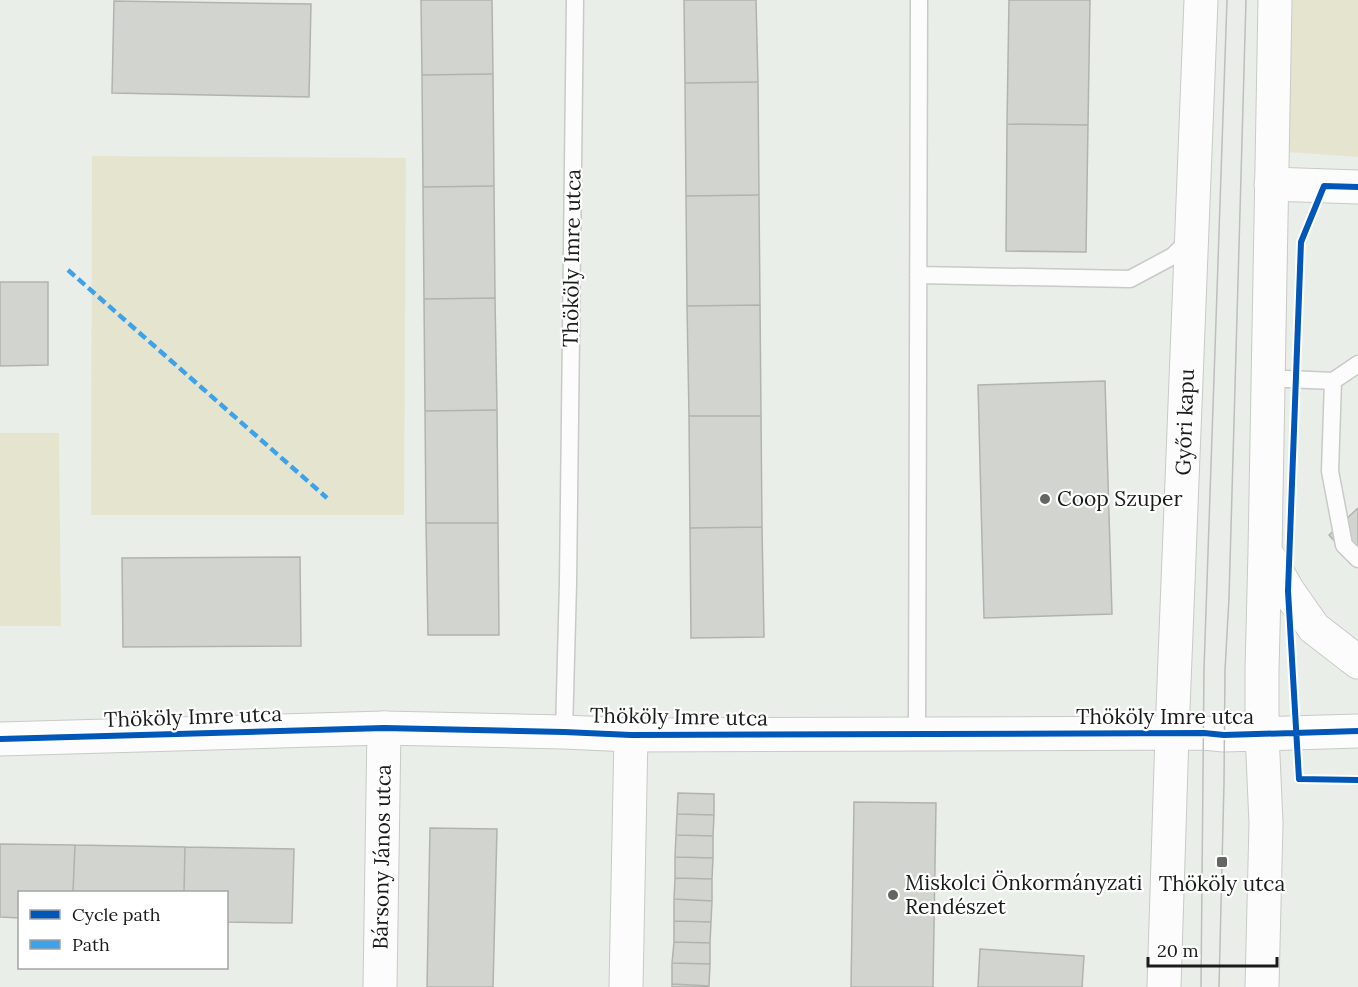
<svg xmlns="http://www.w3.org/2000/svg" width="1358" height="987" viewBox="0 0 1358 987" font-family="Lora,serif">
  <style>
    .green { fill: #e5e5cf }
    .building { fill: #d2d4d0; stroke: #b1b3af; stroke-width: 1.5 }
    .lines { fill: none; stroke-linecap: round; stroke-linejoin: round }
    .service-casing { stroke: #c7cac6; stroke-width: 19 }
    .minor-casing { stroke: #c7cac6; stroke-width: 35 }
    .tertiary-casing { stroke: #c7cac6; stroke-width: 35 }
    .service { stroke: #fcfcfc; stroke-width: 16 }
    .minor { stroke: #fcfcfc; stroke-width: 33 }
    .tertiary { stroke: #fcfcfc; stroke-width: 33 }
    .tram { stroke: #bdbebd; stroke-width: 1.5 }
    .quiet { stroke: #3da2ea; stroke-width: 4.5; stroke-dasharray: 9 4.5; stroke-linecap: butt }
    .cycleway-casing { stroke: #fff; stroke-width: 10 }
    .cycleway { stroke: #0057b8; stroke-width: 6 }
    .poi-dot { fill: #636662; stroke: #fff; stroke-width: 2 }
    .labels { text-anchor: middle; stroke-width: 4.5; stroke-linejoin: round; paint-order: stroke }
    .street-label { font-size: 21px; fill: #1a1c1a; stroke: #fff }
    .poi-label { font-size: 21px; fill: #1a1c1a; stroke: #fff; text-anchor: start }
  </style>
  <rect width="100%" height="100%" fill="#eaeee9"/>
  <path class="green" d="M 1281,0 L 1358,0 L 1358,157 L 1272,151 Z
    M 92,156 L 406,158 L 404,515 L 91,515 Z
    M 59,433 L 61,626 L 0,626 L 0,433 Z"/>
  <path class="building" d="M 421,0 L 492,0 L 493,74 L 422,75 Z
    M 684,0 L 756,0 L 758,82 L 685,83 Z
    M 1009,0 L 1090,0 L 1088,125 L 1007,124 Z
    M 114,1 L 311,4 L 309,97 L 112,93 Z
    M 493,74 L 494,186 L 423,187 L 422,75 Z
    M 758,82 L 759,195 L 686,196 L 685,83 Z
    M 1007,124 L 1088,125 L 1086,252 L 1006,251 Z
    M 494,186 L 495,298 L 424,299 L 423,187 Z
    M 759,195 L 760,305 L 687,306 L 686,196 Z
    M 0,282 L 48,282 L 48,365 L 0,366 Z
    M 495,298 L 497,410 L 425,411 L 424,299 Z
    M 760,305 L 761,416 L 689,416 L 687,306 Z
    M 1105,381 L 1112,614 L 984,618 L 978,385 Z
    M 497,410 L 498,523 L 426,523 L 425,411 Z
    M 689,416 L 761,416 L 762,527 L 690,528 Z
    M 1358,508 L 1358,567 L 1329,535 Z
    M 426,523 L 498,523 L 499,635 L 428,635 Z
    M 762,527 L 764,637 L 691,638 L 690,528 Z
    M 300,557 L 301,646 L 123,647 L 122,558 Z
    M 678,793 L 714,794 L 714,815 L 677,814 Z
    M 854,802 L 936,803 L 933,987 L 851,987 Z
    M 677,814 L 714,815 L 713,836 L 676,835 Z
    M 430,828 L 497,829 L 493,987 L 427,987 Z
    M 676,835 L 713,836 L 713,858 L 675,857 Z
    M 0,844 L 75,845 L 73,892 L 20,892 L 20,918 L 0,917 Z
    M 75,845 L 185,847 L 184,892 L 73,892 Z
    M 185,847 L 294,849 L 292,923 L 226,922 L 226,892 L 184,892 Z
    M 675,857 L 713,858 L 712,879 L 675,878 Z
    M 675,878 L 712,879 L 712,901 L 674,899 Z
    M 674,899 L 712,901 L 711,922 L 674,921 Z
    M 674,921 L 711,922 L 710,943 L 674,942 Z
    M 674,942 L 710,943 L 710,964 L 672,963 Z
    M 980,949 L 1084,956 L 1082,987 L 978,987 Z
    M 672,963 L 710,964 L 709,986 L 672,984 Z
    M 672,984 L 709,986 L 709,987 L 672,987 Z"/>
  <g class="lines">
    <g class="service-casing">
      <path id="service" d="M 918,275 L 1130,279 L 1173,256 L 1190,239
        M 1267,378 L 1333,381 L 1358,364
        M 1333,381 L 1330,471 L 1344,545 L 1358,559
        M 564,732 L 568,583 L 575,0
        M 917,734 L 919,0"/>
    </g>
    <g class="minor-casing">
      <path id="minor" d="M 1271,184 L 1358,187
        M 380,987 L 384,728
        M 626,987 L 631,735"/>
    </g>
    <g class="tertiary-casing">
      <path id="tertiary" d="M 1265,551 L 1288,591 L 1314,628 L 1358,662
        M 0,739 L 384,728 L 564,732 L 631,735 L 1204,733 L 1224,735 L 1358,731
        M 1164,987 L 1172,734 L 1201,0
        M 1262,987 L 1266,823 L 1262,733 L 1262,670 L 1265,551 L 1275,0"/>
    </g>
    <use href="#service" class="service"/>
    <use href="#minor" class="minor"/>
    <use href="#tertiary" class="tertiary"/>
    <path class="tram" d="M 1201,987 L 1204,669 L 1227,0
      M 1219,987 L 1224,783 L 1225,670 L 1229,598 L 1246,0"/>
    <path class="quiet" d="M 68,270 L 327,498"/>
    <g class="cycleway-casing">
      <path id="cycleway" d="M 1358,187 L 1324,186 L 1301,242 L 1288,591 L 1299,779 L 1358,780
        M 0,739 L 384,728 L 564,732 L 631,735 L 1204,733 L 1224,735 L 1358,731"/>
    </g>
    <use href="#cycleway" class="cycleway"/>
  </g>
  <g class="poi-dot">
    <circle cx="1045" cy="499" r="6"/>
    <rect x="1216" y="856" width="12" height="12" rx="3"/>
    <circle cx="893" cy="895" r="6"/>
  </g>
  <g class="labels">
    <g class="street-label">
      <text transform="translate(572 258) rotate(-89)" y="7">Thököly Imre utca</text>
      <text transform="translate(1185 422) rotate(-88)" y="7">Győri kapu</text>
      <text transform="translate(193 717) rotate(-2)" y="7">Thököly Imre utca</text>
      <text transform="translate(679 717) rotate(1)" y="7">Thököly Imre utca</text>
      <text x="1165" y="724">Thököly Imre utca</text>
      <text transform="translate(382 857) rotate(-89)" y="7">Bársony János utca</text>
    </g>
    <g class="poi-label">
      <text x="1057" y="506">Coop Szuper</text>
      <text x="905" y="890">Miskolci Önkormányzati<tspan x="905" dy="24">Rendészet</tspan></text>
      <text x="1222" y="891" text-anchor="middle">Thököly utca</text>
    </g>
  </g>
  <rect x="18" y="891" width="210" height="78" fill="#ffffff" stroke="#a3a4a3" stroke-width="1.5"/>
  <rect x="30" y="910" width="30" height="9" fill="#0057b8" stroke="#a3a4a3" stroke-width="1.5"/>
  <text x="72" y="921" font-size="18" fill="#1a1c1a">Cycle path</text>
  <rect x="30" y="940" width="30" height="9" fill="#3da2ea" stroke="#a3a4a3" stroke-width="1.5"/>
  <text x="72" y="951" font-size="18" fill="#1a1c1a">Path</text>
  <path d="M1148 957v9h129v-9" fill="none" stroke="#1a1c1a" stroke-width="3"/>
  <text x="1157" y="957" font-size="18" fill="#1a1c1a" stroke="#ffffff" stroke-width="4.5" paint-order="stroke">20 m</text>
</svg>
